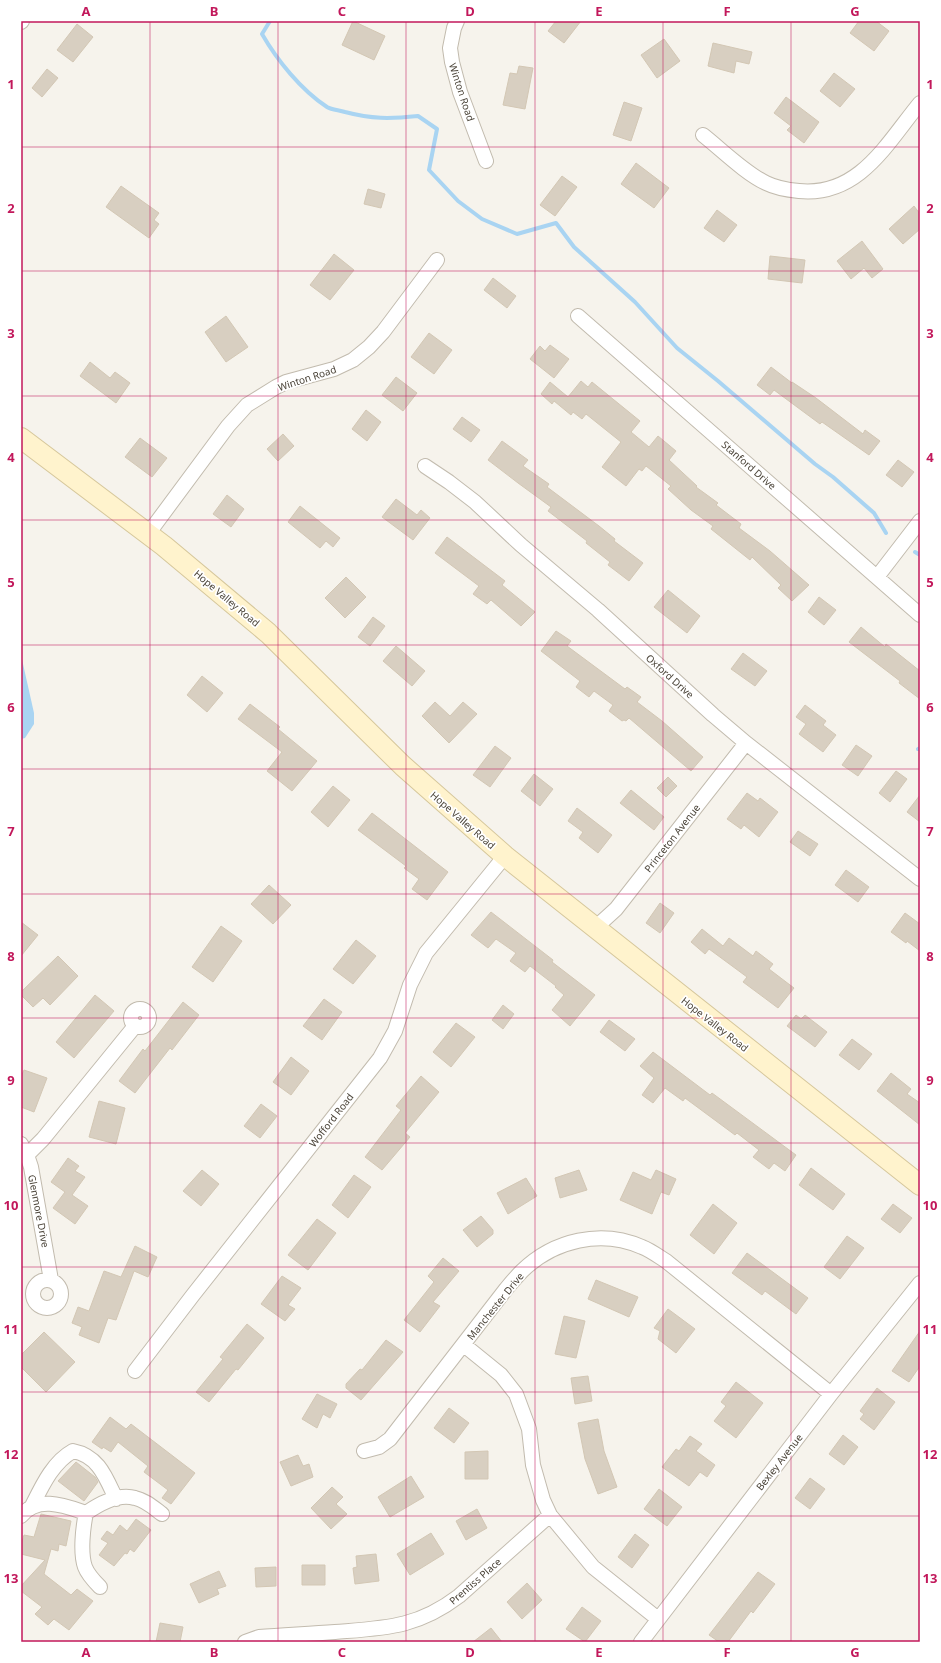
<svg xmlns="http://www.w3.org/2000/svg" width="941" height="1663" viewBox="0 0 941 1663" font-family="'Noto Sans',sans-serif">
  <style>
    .water { fill: #a9d4f2 }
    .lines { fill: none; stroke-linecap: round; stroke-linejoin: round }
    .stream { stroke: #a9d4f2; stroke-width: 4 }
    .building { fill: #d8cfc1; stroke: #d3c7b4 }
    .minor-casing { stroke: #c2bbae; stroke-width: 16 }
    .secondary-casing { stroke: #d6c79b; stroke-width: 22 }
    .minor { stroke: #fff; stroke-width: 14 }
    .secondary { stroke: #fff3cd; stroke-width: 20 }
    .grid { fill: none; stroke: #c2185b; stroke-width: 1; stroke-opacity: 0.55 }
    .labels { text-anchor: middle; stroke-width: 3.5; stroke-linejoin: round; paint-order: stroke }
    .street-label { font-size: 10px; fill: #4b4439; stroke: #fff }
    .neatline { fill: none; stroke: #c2185b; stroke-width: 1.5 }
    .grid-label { font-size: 13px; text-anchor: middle; font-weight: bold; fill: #c2185b }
  </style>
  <rect width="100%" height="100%" fill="#f6f3ec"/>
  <path class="water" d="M 21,655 L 34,713 L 34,724 L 25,738 L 21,739 Z"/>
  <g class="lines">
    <path class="stream" d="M 270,21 L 262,34 C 277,60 301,90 327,107 C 332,110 339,110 345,112 C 372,119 389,119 418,116 L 437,129 L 429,170 L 458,201 L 482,219 L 517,234 L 556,223 L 574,247 L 635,302 L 677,348 L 718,381 L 815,464 L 833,477 L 874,513 L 886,533
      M 915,552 L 920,555
      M 918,749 L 920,748"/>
  </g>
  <path class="building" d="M 353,21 L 385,36 L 374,60 L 342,45 Z
    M 556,21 L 581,21 L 564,43 L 548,31 Z
    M 859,21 L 876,21 L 889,31 L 874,51 L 850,33 Z
    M 77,24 L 93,37 L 73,62 L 57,50 Z
    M 664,39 L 680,61 L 657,78 L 641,55 Z
    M 713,43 L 752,52 L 749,64 L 736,61 L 734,73 L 708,66 Z
    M 519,66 L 533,68 L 525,109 L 503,105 L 510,73 L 517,74 Z
    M 47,69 L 58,78 L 42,97 L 32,88 Z
    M 834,73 L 855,89 L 840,107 L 820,91 Z
    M 786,97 L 819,122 L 804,143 L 787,130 L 791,126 L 774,113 Z
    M 624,102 L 642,108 L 631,141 L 613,135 Z
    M 636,163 L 669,188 L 654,208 L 621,184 Z
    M 562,176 L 577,187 L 555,216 L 540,205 Z
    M 121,186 L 159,213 L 154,220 L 159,224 L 149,238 L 106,207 Z
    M 368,189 L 385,194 L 381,208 L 364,204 Z
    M 914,206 L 920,214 L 920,229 L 903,244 L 889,229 Z
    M 717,210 L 737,225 L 724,242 L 704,228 Z
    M 862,241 L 883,269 L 872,278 L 864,268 L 851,279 L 837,261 Z
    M 334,254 L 354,270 L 330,300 L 310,285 Z
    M 770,256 L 805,260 L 802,283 L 768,279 Z
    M 493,278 L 516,296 L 507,308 L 484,290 Z
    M 226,316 L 248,347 L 226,362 L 205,332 Z
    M 429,333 L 452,350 L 434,374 L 411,357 Z
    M 550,345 L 569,359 L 554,378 L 530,359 L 540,346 L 545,351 Z
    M 90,362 L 110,378 L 115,372 L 130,383 L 116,403 L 80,376 Z
    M 771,367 L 792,383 L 792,382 L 816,398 L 863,434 L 865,430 L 880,441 L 869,455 L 822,422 L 820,424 L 774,390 L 770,395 L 757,385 Z
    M 396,377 L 417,393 L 403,411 L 382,395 Z
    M 581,381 L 588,387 L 592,382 L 640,421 L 631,432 L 649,447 L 658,436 L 676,451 L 669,460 L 697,486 L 696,487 L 718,503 L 716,505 L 741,524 L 739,528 L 770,551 L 809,585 L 792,601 L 778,588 L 781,585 L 752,557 L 750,560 L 711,529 L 713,526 L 691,510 L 668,489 L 671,486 L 646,466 L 642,471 L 639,469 L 626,486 L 602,467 L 621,442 L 586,414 L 582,419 L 573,412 L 571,415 L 554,401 L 552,404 L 541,394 L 550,382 L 568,397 Z
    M 366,410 L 381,422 L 367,441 L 352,429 Z
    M 462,417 L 480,430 L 471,442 L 453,429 Z
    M 283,434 L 294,446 L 278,461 L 267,449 Z
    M 140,438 L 167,458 L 152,477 L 125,457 Z
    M 502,441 L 528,460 L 523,466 L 549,484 L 547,487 L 599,526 L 615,539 L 614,541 L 643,563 L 629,581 L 608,565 L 610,562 L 586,543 L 587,541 L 548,511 L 551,507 L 518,483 L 488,460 Z
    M 898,460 L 914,472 L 902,487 L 886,475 Z
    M 227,495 L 244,509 L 231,527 L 213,514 Z
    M 396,499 L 417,515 L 421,510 L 430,518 L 413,540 L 382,517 Z
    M 300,506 L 340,538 L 333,547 L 326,541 L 320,548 L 288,522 Z
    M 447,537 L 505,581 L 502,585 L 535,612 L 521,626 L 491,600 L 487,604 L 473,594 L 479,586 L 435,553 Z
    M 346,577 L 366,597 L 345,618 L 325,598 Z
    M 668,590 L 700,616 L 687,633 L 654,607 Z
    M 819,597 L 836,610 L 824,625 L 808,612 Z
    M 373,617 L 385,626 L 370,646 L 358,637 Z
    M 861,627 L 885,647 L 886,644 L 920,671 L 920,699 L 899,683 L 900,681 L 849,642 Z
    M 556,631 L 571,641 L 567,646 L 625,689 L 627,687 L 641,697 L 637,702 L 662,721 L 703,757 L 691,771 L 629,718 L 626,721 L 624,720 L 622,721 L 609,711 L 613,705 L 594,691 L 589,697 L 576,687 L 580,681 L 541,651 Z
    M 396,646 L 425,671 L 412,686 L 383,661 Z
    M 743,653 L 767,671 L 755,686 L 731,669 Z
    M 202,676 L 223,693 L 207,712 L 187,695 Z
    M 435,702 L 450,716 L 463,702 L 477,714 L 449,743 L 422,716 Z
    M 250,704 L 280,727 L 278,729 L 317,761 L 292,791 L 267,771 L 282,752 L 238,719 Z
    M 805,705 L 826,721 L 823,725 L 836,735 L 823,752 L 799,734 L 806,724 L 796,717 Z
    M 856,745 L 872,756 L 858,776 L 842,765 Z
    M 495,746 L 511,758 L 490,787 L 473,775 Z
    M 896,771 L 907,779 L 890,802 L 879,793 Z
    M 534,774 L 553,789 L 540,806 L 521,791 Z
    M 668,777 L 677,786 L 666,797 L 657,788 Z
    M 333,786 L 350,800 L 328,827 L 311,812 Z
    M 631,790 L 664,817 L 654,830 L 620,803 Z
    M 747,793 L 758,801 L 760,798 L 778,812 L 759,837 L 744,825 L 741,829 L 727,819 Z
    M 920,795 L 920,822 L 907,812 Z
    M 577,808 L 612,835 L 598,853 L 579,838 L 583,832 L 568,821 Z
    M 372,813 L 448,872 L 427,900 L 412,889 L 419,879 L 404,868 L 406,866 L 358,830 Z
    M 798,831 L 818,844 L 810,856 L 790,842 Z
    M 846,870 L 869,887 L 858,902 L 835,885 Z
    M 269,885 L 291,905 L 273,924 L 251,904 Z
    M 660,903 L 674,913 L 660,933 L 646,923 Z
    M 491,912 L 553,960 L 552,962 L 595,995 L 570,1026 L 552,1010 L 564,995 L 555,987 L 556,986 L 530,966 L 525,972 L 510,961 L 516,953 L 496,939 L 488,948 L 471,935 Z
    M 905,913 L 920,924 L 920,951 L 907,941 L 906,943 L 891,932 Z
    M 21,922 L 38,935 L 21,956 Z
    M 221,926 L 242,941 L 213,982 L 192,967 Z
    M 702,929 L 723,946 L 729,938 L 753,956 L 756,951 L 773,964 L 769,969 L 794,988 L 778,1008 L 743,982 L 747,977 L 709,949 L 705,954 L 691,942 Z
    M 356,940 L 376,956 L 353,984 L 333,969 Z
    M 58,956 L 78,976 L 50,1005 L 43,998 L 33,1007 L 21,995 L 21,992 Z
    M 95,995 L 114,1011 L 74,1058 L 56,1042 Z
    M 324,999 L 342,1012 L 322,1040 L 303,1026 Z
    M 183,1002 L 199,1015 L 172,1050 L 170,1048 L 135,1093 L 119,1081 L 143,1049 L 145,1051 Z
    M 503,1005 L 514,1014 L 503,1029 L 492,1020 Z
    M 796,1015 L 801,1019 L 805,1015 L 827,1032 L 815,1047 L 787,1026 Z
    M 609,1020 L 635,1039 L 625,1051 L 600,1032 Z
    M 456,1023 L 475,1037 L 451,1067 L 433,1052 Z
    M 852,1039 L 872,1054 L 859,1070 L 839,1055 Z
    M 653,1052 L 710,1095 L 712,1093 L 796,1155 L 785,1171 L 774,1163 L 769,1169 L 753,1157 L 759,1150 L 737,1133 L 735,1135 L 685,1098 L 683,1101 L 665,1088 L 653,1103 L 642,1095 L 654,1078 L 640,1066 Z
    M 291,1057 L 309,1071 L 291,1095 L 273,1082 Z
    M 24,1070 L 47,1078 L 34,1112 L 21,1107 L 21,1077 Z
    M 891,1073 L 911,1089 L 907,1094 L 920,1103 L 920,1125 L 877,1091 Z
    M 421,1076 L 439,1092 L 405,1133 L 410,1137 L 382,1170 L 365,1157 L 401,1110 L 396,1106 Z
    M 99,1101 L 125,1108 L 116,1144 L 89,1137 Z
    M 261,1104 L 277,1116 L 260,1138 L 244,1126 Z
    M 68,1158 L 79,1166 L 75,1171 L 85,1177 L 72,1195 L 88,1206 L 75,1224 L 53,1208 L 65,1192 L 51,1182 Z
    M 811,1168 L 845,1194 L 833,1210 L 799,1185 Z
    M 202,1170 L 219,1184 L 201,1206 L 183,1191 Z
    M 579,1170 L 587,1190 L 560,1198 L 555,1178 Z
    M 656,1170 L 676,1179 L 669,1195 L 661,1192 L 652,1214 L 620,1200 L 633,1172 L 651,1180 Z
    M 354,1175 L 371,1187 L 348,1218 L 332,1205 Z
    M 526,1178 L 537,1196 L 508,1214 L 497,1193 Z
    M 713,1204 L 737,1223 L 714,1254 L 690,1235 Z
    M 893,1204 L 912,1218 L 900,1233 L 881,1219 Z
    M 481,1216 L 493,1230 L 493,1234 L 477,1247 L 463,1230 Z
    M 317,1219 L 336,1233 L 308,1270 L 288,1255 Z
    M 847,1236 L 864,1248 L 840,1279 L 824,1267 Z
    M 135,1246 L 157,1257 L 148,1277 L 134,1271 L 116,1320 L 108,1318 L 99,1343 L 79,1335 L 82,1327 L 72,1323 L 78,1307 L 89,1311 L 104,1271 L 121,1277 Z
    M 747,1253 L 808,1298 L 796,1314 L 765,1291 L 762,1295 L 732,1273 Z
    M 443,1258 L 459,1271 L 433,1302 L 440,1306 L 420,1332 L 404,1320 L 434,1282 L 428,1276 Z
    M 282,1276 L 301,1288 L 288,1305 L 295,1309 L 285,1321 L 261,1304 Z
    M 596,1280 L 638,1297 L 629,1317 L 588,1299 Z
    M 668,1309 L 695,1329 L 676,1353 L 658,1339 L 660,1331 L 654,1328 Z
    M 564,1316 L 585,1321 L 576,1358 L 555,1354 Z
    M 247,1324 L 264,1338 L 238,1370 L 236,1369 L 209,1402 L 196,1392 L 223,1359 L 220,1357 Z
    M 920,1331 L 920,1366 L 909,1382 L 892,1371 Z
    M 44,1332 L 75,1362 L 46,1392 L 21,1367 L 21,1355 Z
    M 386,1340 L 403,1352 L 361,1400 L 346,1388 L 346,1384 L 360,1369 L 362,1370 Z
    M 588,1376 L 592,1401 L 575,1404 L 571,1378 Z
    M 736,1382 L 763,1403 L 736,1438 L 714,1421 L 726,1406 L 721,1402 Z
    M 877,1388 L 895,1402 L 874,1430 L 860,1419 L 864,1414 L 860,1411 Z
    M 317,1394 L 337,1404 L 330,1418 L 323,1414 L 317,1428 L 302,1419 Z
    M 449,1408 L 469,1423 L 454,1443 L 434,1428 Z
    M 110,1417 L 126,1429 L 131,1424 L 195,1473 L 171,1504 L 162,1498 L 168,1490 L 144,1472 L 148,1466 L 118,1442 L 111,1452 L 103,1447 L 102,1449 L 92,1442 Z
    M 598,1419 L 604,1451 L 617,1487 L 598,1494 L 585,1459 L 578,1423 Z
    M 843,1435 L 858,1447 L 844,1465 L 829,1454 Z
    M 690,1436 L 702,1444 L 696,1451 L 715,1465 L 707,1477 L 700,1472 L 689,1486 L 662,1467 L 676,1449 L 679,1451 Z
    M 488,1451 L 488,1479 L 465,1479 L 465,1452 Z
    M 298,1455 L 303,1466 L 309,1464 L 313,1477 L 291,1486 L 280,1462 Z
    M 76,1462 L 95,1477 L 98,1482 L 84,1501 L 58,1481 Z
    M 411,1476 L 424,1497 L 390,1517 L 378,1497 Z
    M 810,1478 L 825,1489 L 810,1509 L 795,1498 Z
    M 332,1487 L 343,1497 L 336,1504 L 347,1514 L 331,1529 L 311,1508 Z
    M 659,1489 L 682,1507 L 667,1526 L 644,1509 Z
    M 477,1509 L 487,1528 L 466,1540 L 456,1521 Z
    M 41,1514 L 71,1521 L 66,1546 L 59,1544 L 58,1551 L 51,1549 L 44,1574 L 71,1595 L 77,1589 L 93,1601 L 69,1630 L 54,1619 L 48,1625 L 35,1614 L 42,1607 L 21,1591 L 21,1586 L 45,1560 L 21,1554 L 21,1545 L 24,1535 L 34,1537 Z
    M 136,1519 L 151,1530 L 134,1552 L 130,1549 L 127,1554 L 125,1553 L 114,1566 L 99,1555 L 108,1543 L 101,1539 L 107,1531 L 113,1535 L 120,1525 L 127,1531 Z
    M 431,1533 L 444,1554 L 410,1575 L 397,1554 Z
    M 635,1534 L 649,1545 L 632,1568 L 618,1557 Z
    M 376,1554 L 379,1581 L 355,1584 L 353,1568 L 357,1567 L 356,1556 Z
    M 302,1565 L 325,1565 L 325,1585 L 302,1585 Z
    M 276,1567 L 276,1586 L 256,1587 L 255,1568 Z
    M 219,1571 L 226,1586 L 217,1589 L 219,1594 L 199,1603 L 190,1584 Z
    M 758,1572 L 775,1584 L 753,1613 L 751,1611 L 728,1642 L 719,1642 L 709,1635 Z
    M 527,1583 L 542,1600 L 522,1619 L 507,1602 Z
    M 582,1607 L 601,1621 L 585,1642 L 566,1629 Z
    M 160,1623 L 183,1627 L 180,1642 L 156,1642 Z
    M 491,1628 L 502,1642 L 473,1642 Z"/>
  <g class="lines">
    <g class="minor-casing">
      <path id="minor" d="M 457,21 L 454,28 L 450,48 L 452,62 L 460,92 L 486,161
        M 21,22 L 22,21
        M 703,135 C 722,150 745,173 766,183 C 776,188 788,190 799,191 C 859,197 887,143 920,103
        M 578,316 L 920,615
        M 425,466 L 449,482 L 475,502 L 521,545 L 598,610 L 713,715 L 746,743 L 920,879
        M 148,534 L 228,426 L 247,405 L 276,387 L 286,382 L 334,369 L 353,360 L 369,347 L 383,332 L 437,260
        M 877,577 L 920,521
        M 594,929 L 616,909 L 746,743
        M131 1018a9 9 0 1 1 18 0a9 9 0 1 1-18 0Z
        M 21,1144 L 27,1155 L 31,1167 L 51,1280
        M 27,1155 L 43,1139 L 135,1026
        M33 1294a14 14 0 1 1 28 0a14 14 0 1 1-28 0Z
        M 464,1345 L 501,1375 L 516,1394 L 529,1429 L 533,1465 L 543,1500 L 550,1515 L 593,1567 L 658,1619
        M 135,1371 L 193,1295 L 380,1058 L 395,1031 L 410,985 L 426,953 L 505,856
        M 364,1451 L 379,1447 L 390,1439 L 506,1289 C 511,1283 516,1277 522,1271 C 554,1240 601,1229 642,1247 C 650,1250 658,1256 666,1261 L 831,1394
        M 32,1506 C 42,1486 53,1462 73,1451 C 99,1456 106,1478 116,1499
        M 21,1516 C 38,1495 65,1506 86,1513
        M 100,1587 C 94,1581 88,1575 85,1567 C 80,1553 83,1527 86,1513 C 99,1504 119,1493 135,1498 C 145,1500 154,1508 162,1514
        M 245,1642 L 259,1637 C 284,1635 310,1634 335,1632 C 385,1628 417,1628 459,1596 L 550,1515
        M 641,1642 L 831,1394 L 920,1283"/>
    </g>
    <g class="secondary-casing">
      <path id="secondary" d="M 21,438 L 164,546 L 268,633 L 403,766 L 505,856 L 920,1185"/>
    </g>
    <use href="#minor" class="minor"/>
    <use href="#secondary" class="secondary"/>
  </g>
  <path class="grid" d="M 150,21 L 150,1642M 278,21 L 278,1642M 406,21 L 406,1642M 535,21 L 535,1642M 663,21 L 663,1642M 791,21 L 791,1642M 21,147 L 920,147M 21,271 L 920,271M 21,396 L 920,396M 21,520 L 920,520M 21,645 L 920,645M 21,769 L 920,769M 21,894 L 920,894M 21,1018 L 920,1018M 21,1143 L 920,1143M 21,1267 L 920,1267M 21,1392 L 920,1392M 21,1516 L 920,1516"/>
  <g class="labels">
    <g class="street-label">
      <text transform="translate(462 92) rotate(72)" y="4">Winton Road</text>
      <text transform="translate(307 378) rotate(-18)" y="4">Winton Road</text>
      <text transform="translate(749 465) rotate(41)" y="4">Stanford Drive</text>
      <text transform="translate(227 598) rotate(40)" y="4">Hope Valley Road</text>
      <text transform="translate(670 676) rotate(42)" y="4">Oxford Drive</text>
      <text transform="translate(463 820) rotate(41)" y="4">Hope Valley Road</text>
      <text transform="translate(672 838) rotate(-52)" y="4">Princeton Avenue</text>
      <text transform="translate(715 1024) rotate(38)" y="4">Hope Valley Road</text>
      <text transform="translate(331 1120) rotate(-52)" y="4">Wofford Road</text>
      <text transform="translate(39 1211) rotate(79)" y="4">Glenmore Drive</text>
      <text transform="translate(495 1306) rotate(-51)" y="4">Manchester Drive</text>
      <text transform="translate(779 1462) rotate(-52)" y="4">Bexley Avenue</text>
      <text transform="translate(475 1581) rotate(-41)" y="4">Prentiss Place</text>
    </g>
  </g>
  <rect width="941" height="1663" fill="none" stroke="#ffffff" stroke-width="44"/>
  <rect x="22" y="22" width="897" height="1619" class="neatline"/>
  <g class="grid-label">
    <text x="86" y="16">A</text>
    <text x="214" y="16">B</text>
    <text x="342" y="16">C</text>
    <text x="470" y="16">D</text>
    <text x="599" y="16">E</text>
    <text x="727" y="16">F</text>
    <text x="855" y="16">G</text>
    <text x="11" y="89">1</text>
    <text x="930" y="89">1</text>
    <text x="11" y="213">2</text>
    <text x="930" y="213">2</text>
    <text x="11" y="338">3</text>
    <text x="930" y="338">3</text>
    <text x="11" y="462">4</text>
    <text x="930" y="462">4</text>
    <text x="11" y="587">5</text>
    <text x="930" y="587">5</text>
    <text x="11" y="712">6</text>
    <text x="930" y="712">6</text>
    <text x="11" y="836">7</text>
    <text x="930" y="836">7</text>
    <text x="11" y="961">8</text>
    <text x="930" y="961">8</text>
    <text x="11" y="1085">9</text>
    <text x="930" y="1085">9</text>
    <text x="11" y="1210">10</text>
    <text x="930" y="1210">10</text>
    <text x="11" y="1334">11</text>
    <text x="930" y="1334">11</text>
    <text x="11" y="1459">12</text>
    <text x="930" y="1459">12</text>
    <text x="11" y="1583">13</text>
    <text x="930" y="1583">13</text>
    <text x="86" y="1657">A</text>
    <text x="214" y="1657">B</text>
    <text x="342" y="1657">C</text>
    <text x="470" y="1657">D</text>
    <text x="599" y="1657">E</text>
    <text x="727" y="1657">F</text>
    <text x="855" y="1657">G</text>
  </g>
</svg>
